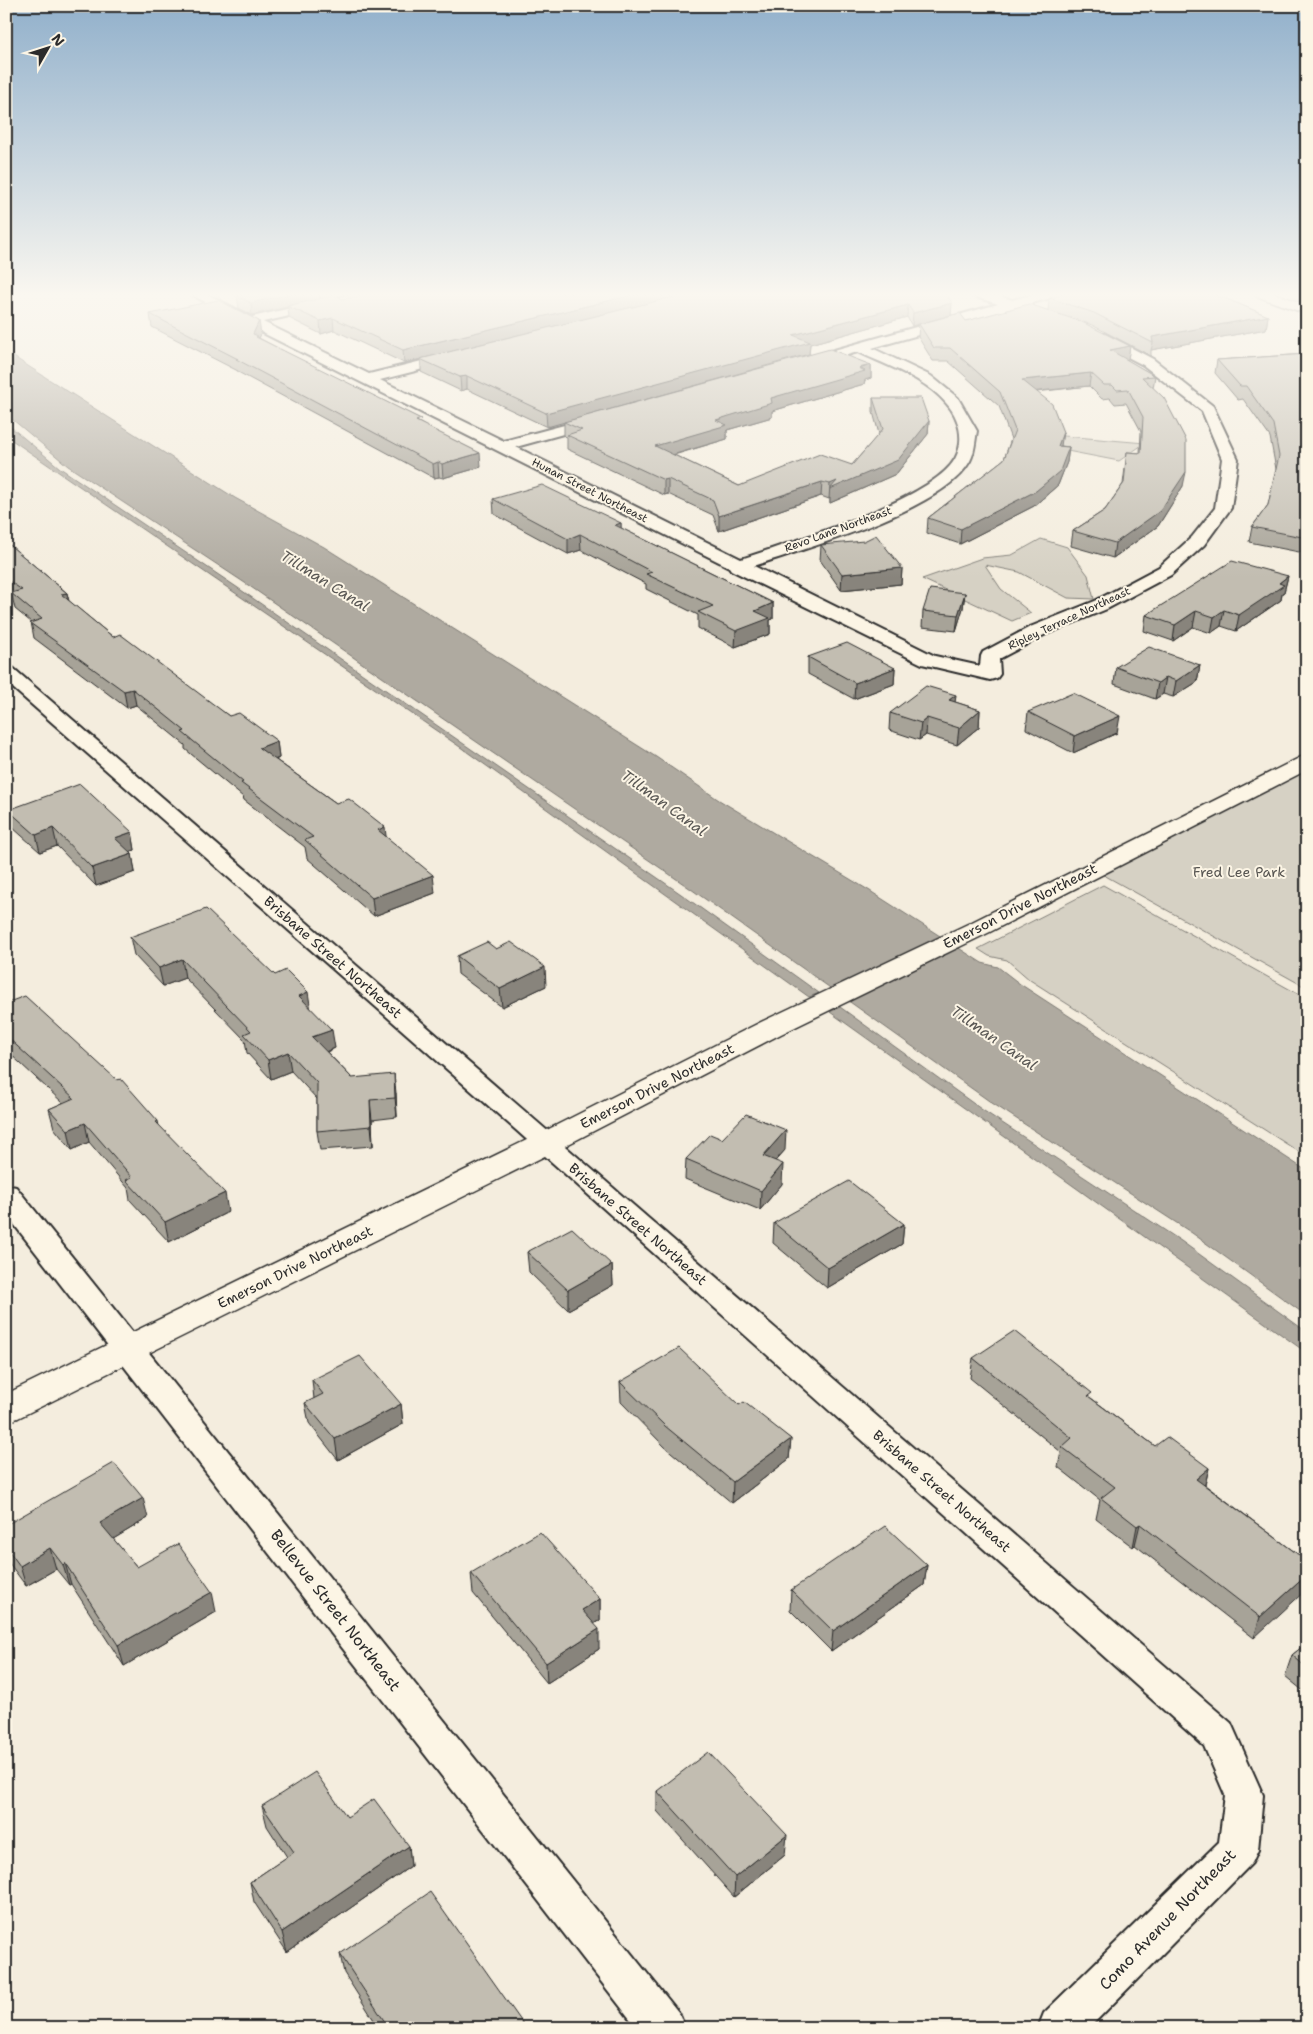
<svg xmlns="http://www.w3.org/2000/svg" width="1313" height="2034" viewBox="0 0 1313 2034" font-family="'Shantell Sans',sans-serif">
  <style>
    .green { fill: #d6d1c4; stroke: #807e78 }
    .water { fill: #afaaa0; stroke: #7a7771 }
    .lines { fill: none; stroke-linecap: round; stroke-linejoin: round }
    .minor-casing { stroke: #2b2b2b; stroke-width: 4 }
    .tertiary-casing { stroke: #2b2b2b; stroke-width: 3 }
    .minor { fill: #fcf5e5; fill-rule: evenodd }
    .tertiary { fill: #fcf5e5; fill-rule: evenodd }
    .wall { fill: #a7a398; stroke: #2b2b2b }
    .shaded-wall { fill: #88847c; stroke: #2b2b2b }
    .building { fill: #c2bdb1; stroke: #2b2b2b }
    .labels { text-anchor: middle; stroke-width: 4; stroke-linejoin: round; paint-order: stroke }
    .far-street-label { font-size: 11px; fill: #2b2b2b; stroke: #fcf5e5 }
    .park-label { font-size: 14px; fill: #565451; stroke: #fcf5e5 }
    .street-label { font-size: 14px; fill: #2b2b2b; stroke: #fcf5e5 }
    .water-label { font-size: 15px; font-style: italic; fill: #595754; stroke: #fcf5e5 }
    .near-street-label { font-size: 16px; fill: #2b2b2b; stroke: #fcf5e5 }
  </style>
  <rect width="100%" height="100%" fill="#f4edde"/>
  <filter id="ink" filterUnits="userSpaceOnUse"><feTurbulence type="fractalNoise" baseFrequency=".02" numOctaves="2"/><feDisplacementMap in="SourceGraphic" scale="10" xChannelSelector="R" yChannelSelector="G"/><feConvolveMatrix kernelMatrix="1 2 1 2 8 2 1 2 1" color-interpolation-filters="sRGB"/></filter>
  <g filter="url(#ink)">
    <path class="green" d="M 1041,434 L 1145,443 L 1119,461 L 1031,444 Z
      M 1041,539 L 1067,547 L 1088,575 L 1094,599 L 1068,598 L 1019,572 L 985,565 L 1001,589 L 1031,613 L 1012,621 L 922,579 L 982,558 L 1012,555 Z
      M 1307,762 L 1307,988 L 1093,869 Z
      M 1103,885 L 1307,999 L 1307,1157 L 1030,980 L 1007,960 L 989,956 L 978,949 Z"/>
    <path class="water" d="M 6,352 L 235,498 L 324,547 L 656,757 L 719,800 L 870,891 L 982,963 L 998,967 L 1020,984 L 1307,1171 L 1307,1316 L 1192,1233 L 992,1103 L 691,889 L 248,585 L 68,466 L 6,414 Z
      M 6,423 L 60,468 L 238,588 L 681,894 L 819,993 L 809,997 L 463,749 L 6,436 Z
      M 840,1007 L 981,1109 L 1181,1241 L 1307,1332 L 1307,1353 L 830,1012 Z"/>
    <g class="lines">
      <g class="minor-casing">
        <path id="minor" d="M 189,293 L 205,293 L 252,317 L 357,293 L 380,293 L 374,297 L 263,322 L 369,374 L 454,353 L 459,354 L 461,357 L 459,360 L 380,380 L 504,441 L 598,416 L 603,417 L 605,420 L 603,423 L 516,447 L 741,559 C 788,543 931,501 955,459 C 965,441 960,418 946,403 C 925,378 888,366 858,352 L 807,366 L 802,365 L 800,362 L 802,359 L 998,304 L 973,296 L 972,293 L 990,293 L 1012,300 L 1039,293 L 1059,293 L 1058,296 L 1025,305 L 1056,315 L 1058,318 L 1056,321 L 1046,321 L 1011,309 L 872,348 L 931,376 L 958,398 L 977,431 C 975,441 975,452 970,461 C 944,510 806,548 754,566 L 935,656 L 980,666 L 981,656 L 983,652 L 1030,627 L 1095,601 L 1159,567 L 1192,537 L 1215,508 L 1222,459 L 1202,411 L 1143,365 L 1095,340 L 1093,337 L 1095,334 L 1105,334 L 1153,359 L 1213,406 L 1238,459 L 1231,508 L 1204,545 L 1171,575 L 1107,609 L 1044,635 L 999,659 L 1000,674 L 997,678 L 990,680 L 922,664 L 731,570 L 729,567 L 245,324 Z
          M 6,666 L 13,668 L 1231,1723 L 1263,1795 L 1258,1850 L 1252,1863 L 1089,2028 L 1038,2028 L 1044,2013 L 1219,1842 L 1225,1795 L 1204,1746 L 516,1130 L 6,682 Z
          M 6,1185 L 16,1187 L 679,2013 L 685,2028 L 637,2028 L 6,1214 Z"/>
      </g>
      <g class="tertiary-casing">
        <path id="tertiary" d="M 1254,293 L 1274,293 L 1307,305 L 1307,314 L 1256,296 Z
          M 1307,754 L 1307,770 L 990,932 L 781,1034 L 557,1150 L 18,1418 L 6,1422 L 6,1394 L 535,1136 L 761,1022 L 972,922 Z"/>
      </g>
      <use href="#minor" class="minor"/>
      <use href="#tertiary" class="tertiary"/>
    </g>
    <path class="wall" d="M 250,293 L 320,293 L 320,298 L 343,299 L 952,303 L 951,315 L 912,326 L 907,317 L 810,344 L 809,354 L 871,365 L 871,378 L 865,380 L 864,384 L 772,411 L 772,417 L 727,430 L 727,439 L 674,455 L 739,486 L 852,465 L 879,434 L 873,412 L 873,398 L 929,421 L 928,434 L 896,474 L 830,503 L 830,498 L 829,499 L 821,496 L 719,531 L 713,515 L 668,494 L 664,495 L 567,449 L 567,437 L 564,436 L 564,422 L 547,427 L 467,389 L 461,391 L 421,372 L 421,359 L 404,363 L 334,330 L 321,334 L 289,318 L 288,307 L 252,315 L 239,308 L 237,296 Z
      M 1059,293 L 1212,293 L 1268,316 L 1266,329 L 1151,350 L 1151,356 L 1092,325 L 1071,318 L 1130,346 L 1128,359 L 1127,360 L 1155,376 L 1153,388 L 1183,486 L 1158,526 L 1113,558 L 1071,546 L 1073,531 L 1105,510 L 1123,484 L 1127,452 L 1140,453 L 1141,431 L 1126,403 L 1115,404 L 1110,398 L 1102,399 L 1089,386 L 1036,392 L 1061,446 L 1069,447 L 1067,462 L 1058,485 L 1034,506 L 960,544 L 927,533 L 928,518 L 1004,459 L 1011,439 L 999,406 L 948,361 L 933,361 L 918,337 L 919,324 L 966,321 L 1048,311 L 1049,298 L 1059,295 Z
      M 150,314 L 261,334 L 259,338 L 422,424 L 481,467 L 443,478 L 439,477 L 434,478 L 238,372 L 238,371 L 152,327 Z
      M 1307,354 L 1307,549 L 1304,553 L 1249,542 L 1252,527 L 1268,505 L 1276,469 L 1270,437 L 1243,399 L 1238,400 L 1215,373 L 1217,360 Z
      M 493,499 L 621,523 L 621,528 L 773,603 L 773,619 L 770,620 L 770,634 L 735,647 L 698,628 L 698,615 L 646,589 L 646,584 L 581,550 L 568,554 L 494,514 Z
      M 6,542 L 67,593 L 69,601 L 113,637 L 229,716 L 277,741 L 279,758 L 276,760 L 336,803 L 386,836 L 435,893 L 374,916 L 307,858 L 305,847 L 244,800 L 243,797 L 185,749 L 185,745 L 136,705 L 127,708 L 34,638 L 31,622 L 15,609 L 12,596 L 6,592 Z
      M 821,545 L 902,568 L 901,584 L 841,590 L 820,560 Z
      M 1288,576 L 1284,592 L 1282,593 L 1281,600 L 1236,631 L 1221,626 L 1211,633 L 1193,627 L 1173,641 L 1144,631 L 1146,615 Z
      M 965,593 L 963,608 L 956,631 L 922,627 L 923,611 Z
      M 808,657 L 895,668 L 894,684 L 854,699 L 808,674 Z
      M 1200,665 L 1197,682 L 1173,697 L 1163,694 L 1155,699 L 1114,684 L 1116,667 Z
      M 955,702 L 980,710 L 979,727 L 957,745 L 926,735 L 919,740 L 889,730 L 890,713 Z
      M 1028,712 L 1117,733 L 1073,753 L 1026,729 Z
      M 8,810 L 132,832 L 135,850 L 129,852 L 132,854 L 135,872 L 96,886 L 57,846 L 40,852 L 12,827 Z
      M 130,937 L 275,975 L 310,1007 L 335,1048 L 327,1052 L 352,1078 L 396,1093 L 397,1117 L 372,1120 L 373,1146 L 320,1150 L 317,1131 L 317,1099 L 291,1071 L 271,1079 L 247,1053 L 245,1040 L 185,978 L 163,986 L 134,955 Z
      M 457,956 L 546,986 L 502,1007 L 458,974 Z
      M 6,1003 L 158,1121 L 159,1126 L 228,1212 L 169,1242 L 130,1200 L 128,1188 L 89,1142 L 72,1150 L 54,1128 L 49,1109 L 63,1103 L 6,1050 Z
      M 722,1139 L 785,1150 L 775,1161 L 782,1184 L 760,1210 L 685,1179 L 686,1159 Z
      M 774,1223 L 904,1224 L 902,1244 L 827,1288 L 773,1243 Z
      M 527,1252 L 612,1265 L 613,1285 L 568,1310 L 529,1272 Z
      M 973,1358 L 1091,1398 L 1155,1446 L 1209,1468 L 1205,1485 L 1307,1561 L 1254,1638 L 1135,1545 L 1133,1547 L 1096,1519 L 1100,1500 L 1058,1467 L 1061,1452 L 970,1378 Z
      M 312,1380 L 401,1404 L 403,1424 L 338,1460 L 309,1423 L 305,1403 L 314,1399 Z
      M 620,1382 L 739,1405 L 791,1439 L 789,1459 L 732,1503 L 665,1447 L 621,1402 Z
      M 148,1518 L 113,1539 L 137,1567 L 216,1612 L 124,1666 L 71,1584 L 69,1585 L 56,1569 L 26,1586 L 6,1559 L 6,1525 Z
      M 927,1565 L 924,1585 L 831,1651 L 790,1610 L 791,1590 Z
      M 471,1573 L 600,1599 L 600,1620 L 594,1624 L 599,1649 L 547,1683 L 473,1593 Z
      M 1307,1643 L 1307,1694 L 1285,1676 L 1292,1655 Z
      M 657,1791 L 785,1855 L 734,1897 L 657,1811 Z
      M 262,1806 L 347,1817 L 409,1846 L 411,1866 L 287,1952 L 254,1902 L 250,1882 L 287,1857 L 267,1826 Z
      M 340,1954 L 526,2028 L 379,2028 L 344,1973 Z"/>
    <path class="shaded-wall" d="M 294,293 L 320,293 L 320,299 L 287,306 L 288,307 L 252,315 L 251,303 Z
      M 641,293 L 692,293 L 420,359 L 421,359 L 404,363 L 403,350 Z
      M 952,303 L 951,315 L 912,326 L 913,313 Z
      M 908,305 L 907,317 L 810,344 L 809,354 L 547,427 L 546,413 L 793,335 Z
      M 1268,316 L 1266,329 L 1151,350 L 1153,343 L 1152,337 Z
      M 333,318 L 334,330 L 321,334 L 320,321 Z
      M 259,321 L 261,334 L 259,338 L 253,334 Z
      M 1130,346 L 1128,359 L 1108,363 L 1110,350 Z
      M 871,365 L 871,378 L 865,380 L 864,384 L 772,411 L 772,417 L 727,430 L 727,439 L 655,460 L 655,446 L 771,398 Z
      M 1091,373 L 1089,386 L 1020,393 L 1022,380 Z
      M 467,376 L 467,389 L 461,391 L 460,377 Z
      M 929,421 L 928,434 L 896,474 L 830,503 L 830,498 L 829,499 L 830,484 Z
      M 1063,432 L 1061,446 L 1056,460 L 1058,446 Z
      M 1069,447 L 1067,462 L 1058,485 L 1034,506 L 960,544 L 961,529 Z
      M 480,453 L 481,467 L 443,478 L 442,464 Z
      M 438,462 L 439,477 L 434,478 L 433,464 Z
      M 1186,472 L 1183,486 L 1158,526 L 1113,558 L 1115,543 Z
      M 668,479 L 668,494 L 664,495 L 664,480 Z
      M 822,482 L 821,496 L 719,531 L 719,516 Z
      M 621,523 L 621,538 L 615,525 Z
      M 580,534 L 581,550 L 568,554 L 568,539 Z
      M 1307,538 L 1307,549 L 1304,553 Z
      M 902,568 L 901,584 L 841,590 L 842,574 Z
      M 1288,576 L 1284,592 L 1282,593 L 1281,600 L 1236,631 L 1239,615 Z
      M 67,593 L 70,608 L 61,594 Z
      M 965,593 L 963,608 L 956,631 L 958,615 Z
      M 773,603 L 773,619 L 770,620 L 770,634 L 735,647 L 736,631 L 755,611 Z
      M 1224,610 L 1221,626 L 1211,633 L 1214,617 Z
      M 1196,611 L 1193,627 L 1173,641 L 1175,625 Z
      M 1200,665 L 1197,682 L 1173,697 L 1176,681 Z
      M 895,668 L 894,684 L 854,699 L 855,683 Z
      M 1166,677 L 1163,694 L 1155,699 L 1158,683 Z
      M 133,689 L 136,705 L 127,708 L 124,691 Z
      M 956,695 L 954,711 L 949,700 Z
      M 980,710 L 979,727 L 957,745 L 959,728 Z
      M 1120,716 L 1117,733 L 1073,753 L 1075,736 Z
      M 927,718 L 926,735 L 919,740 L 921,723 Z
      M 277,741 L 279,758 L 261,765 L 259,748 Z
      M 385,827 L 387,845 L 378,830 Z
      M 53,828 L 57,846 L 40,852 L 36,835 Z
      M 132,832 L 135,850 L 119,855 L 115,838 Z
      M 132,854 L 135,872 L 96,886 L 92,868 Z
      M 433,875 L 435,893 L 374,916 L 372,898 Z
      M 182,959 L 185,978 L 163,986 L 159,968 Z
      M 545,967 L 546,986 L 502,1007 L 500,989 Z
      M 308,992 L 311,1011 L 299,996 Z
      M 332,1030 L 335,1048 L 315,1056 L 312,1037 Z
      M 288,1052 L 291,1071 L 271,1079 L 268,1060 Z
      M 394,1074 L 396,1093 L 397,1117 L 395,1098 Z
      M 370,1100 L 372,1120 L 373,1146 L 371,1126 Z
      M 85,1123 L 89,1142 L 72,1150 L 68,1130 Z
      M 786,1130 L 785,1150 L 762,1176 L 763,1156 Z
      M 783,1164 L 782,1184 L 760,1210 L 761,1191 Z
      M 225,1193 L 228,1212 L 169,1242 L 165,1222 Z
      M 904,1224 L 902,1244 L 827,1288 L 828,1268 Z
      M 612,1265 L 613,1285 L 568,1310 L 568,1290 Z
      M 401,1404 L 403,1424 L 338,1460 L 335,1439 Z
      M 791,1439 L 789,1459 L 732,1503 L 733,1482 Z
      M 1209,1468 L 1204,1488 L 1196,1479 Z
      M 143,1498 L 148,1518 L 105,1544 L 100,1523 Z
      M 1140,1524 L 1135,1545 L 1133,1547 L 1137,1526 Z
      M 50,1548 L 56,1569 L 26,1586 L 20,1566 Z
      M 65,1563 L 71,1584 L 69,1585 L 63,1565 Z
      M 927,1565 L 924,1585 L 831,1651 L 833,1631 Z
      M 1307,1575 L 1307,1589 L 1254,1638 L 1260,1617 Z
      M 212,1592 L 216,1612 L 124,1666 L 118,1645 Z
      M 600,1599 L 600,1620 L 583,1630 L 582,1610 Z
      M 599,1629 L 599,1649 L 547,1683 L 546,1663 Z
      M 787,1835 L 785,1855 L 734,1897 L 735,1877 Z
      M 409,1846 L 411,1866 L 287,1952 L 282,1932 Z"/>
    <path class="building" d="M 250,293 L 294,293 L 251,303 L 237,296 Z
      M 370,293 L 641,293 L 403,350 L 333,318 L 320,321 L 287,306 L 335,295 L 343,299 Z
      M 690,293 L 946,293 L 952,303 L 913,313 L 908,305 L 793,335 L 810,342 L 546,413 L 467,376 L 460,377 L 420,359 Z
      M 1066,293 L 1212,293 L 1268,316 L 1152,337 L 1153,343 L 1094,313 L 1049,298 Z
      M 218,300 L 259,321 L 253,334 L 258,336 L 256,337 L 421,419 L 416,421 L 480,453 L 442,464 L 438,462 L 433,464 L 236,359 L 238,359 L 150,314 Z
      M 1029,304 L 1082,322 L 1130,346 L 1110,350 L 1155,376 L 1142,377 L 1164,398 L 1186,440 L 1186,472 L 1160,511 L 1115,543 L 1073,531 L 1105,510 L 1124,483 L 1127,452 L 1141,453 L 1143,417 L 1128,389 L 1117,390 L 1112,385 L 1104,385 L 1091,373 L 1022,380 L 1052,404 L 1063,432 L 1058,446 L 1069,447 L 1060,471 L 1036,491 L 961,529 L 928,518 L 1004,459 L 1015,430 L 1000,392 L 950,348 L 934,348 L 919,324 L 960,313 L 966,321 Z
      M 830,349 L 871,365 L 859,368 L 865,371 L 771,398 L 772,403 L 716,420 L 727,425 L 655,446 L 739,486 L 820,454 L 852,465 L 883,429 L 873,398 L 921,398 L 929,421 L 898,460 L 830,489 L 837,481 L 830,484 L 822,482 L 719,516 L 713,500 L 668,479 L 664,480 L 567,435 L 582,430 L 564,422 Z
      M 1307,354 L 1307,538 L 1252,527 L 1268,505 L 1279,456 L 1273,424 L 1246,386 L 1240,386 L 1217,360 Z
      M 542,485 L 621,523 L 615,525 L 773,603 L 755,611 L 770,618 L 736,631 L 698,612 L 713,606 L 646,574 L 652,572 L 580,534 L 568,539 L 493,499 Z
      M 876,535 L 902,568 L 842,574 L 821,545 L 864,541 Z
      M 6,542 L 67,593 L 61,594 L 113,637 L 120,634 L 229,716 L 239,713 L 277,741 L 259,748 L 336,803 L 349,799 L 385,827 L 378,830 L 433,875 L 372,898 L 305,840 L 313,837 L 241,783 L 243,782 L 182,732 L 185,731 L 133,689 L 124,691 L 30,623 L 42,619 L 11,593 L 22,590 L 6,579 Z
      M 1232,561 L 1288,576 L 1279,583 L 1284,585 L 1239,615 L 1224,610 L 1214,617 L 1196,611 L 1175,625 L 1146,615 Z
      M 930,589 L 965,593 L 958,615 L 923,611 Z
      M 847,643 L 895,668 L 855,683 L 808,657 Z
      M 1149,647 L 1200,665 L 1176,681 L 1166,677 L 1158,683 L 1116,667 Z
      M 926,686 L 956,695 L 949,700 L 980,710 L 959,728 L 927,718 L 921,723 L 890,713 Z
      M 1073,693 L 1120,716 L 1075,736 L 1028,712 Z
      M 80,784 L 132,832 L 115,838 L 132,854 L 92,868 L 53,828 L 36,835 L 8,810 Z
      M 206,909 L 275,975 L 286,970 L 308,992 L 299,996 L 332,1030 L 312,1037 L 352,1078 L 394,1074 L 395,1098 L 370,1100 L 371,1126 L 317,1131 L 317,1083 L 288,1052 L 268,1060 L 244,1034 L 251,1031 L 182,959 L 159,968 L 130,937 Z
      M 487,942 L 496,949 L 511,942 L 545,967 L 500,989 L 457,956 Z
      M 25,996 L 117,1080 L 121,1079 L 158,1121 L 156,1122 L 225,1193 L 165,1222 L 126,1180 L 132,1177 L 85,1123 L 68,1130 L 49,1109 L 74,1098 L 6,1036 L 6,1003 Z
      M 746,1114 L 786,1130 L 763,1156 L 783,1164 L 761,1191 L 686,1159 L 710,1134 L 722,1139 Z
      M 849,1181 L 904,1224 L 828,1268 L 774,1223 Z
      M 572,1228 L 612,1265 L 568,1290 L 527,1252 Z
      M 1014,1331 L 1092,1393 L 1088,1396 L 1155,1446 L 1167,1437 L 1209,1468 L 1196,1479 L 1307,1561 L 1307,1575 L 1260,1617 L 1140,1524 L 1137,1526 L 1101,1498 L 1115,1487 L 1062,1447 L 1072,1438 L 973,1358 Z
      M 679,1348 L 739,1405 L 744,1402 L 791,1439 L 733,1482 L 665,1426 L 620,1382 Z
      M 360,1356 L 401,1404 L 335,1439 L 305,1403 L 323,1394 L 312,1380 Z
      M 114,1463 L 143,1498 L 100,1523 L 137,1567 L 178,1544 L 212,1592 L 118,1645 L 65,1563 L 63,1565 L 50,1548 L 20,1566 L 6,1547 L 6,1525 Z
      M 885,1526 L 927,1565 L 833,1631 L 791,1590 Z
      M 540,1532 L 600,1599 L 582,1610 L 599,1629 L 546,1663 L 471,1573 Z
      M 1307,1643 L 1307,1668 L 1292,1655 Z
      M 708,1752 L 787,1835 L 735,1877 L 657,1791 Z
      M 315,1772 L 347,1817 L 374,1799 L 409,1846 L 282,1932 L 250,1882 L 294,1852 L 262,1806 Z
      M 430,1892 L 526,2028 L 389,2028 L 340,1954 Z"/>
  </g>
  <linearGradient id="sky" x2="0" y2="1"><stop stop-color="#91b0cb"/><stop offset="0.51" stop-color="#faf7f0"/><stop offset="1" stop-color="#faf7f0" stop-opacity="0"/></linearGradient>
  <rect width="1313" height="578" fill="url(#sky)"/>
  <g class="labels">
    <g class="far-street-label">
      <text transform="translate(590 490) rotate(27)" y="4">Hunan Street Northeast</text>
      <text transform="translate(838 529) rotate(-20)" y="4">Revo Lane Northeast</text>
      <text transform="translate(1069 618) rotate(-25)" y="4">Ripley Terrace Northeast</text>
    </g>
    <g class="park-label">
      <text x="1239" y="877">Fred Lee Park</text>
    </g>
    <g class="street-label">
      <text transform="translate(1020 906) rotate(-27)" y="5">Emerson Drive Northeast</text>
      <text transform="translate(333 957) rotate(41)" y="5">Brisbane Street Northeast</text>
      <text transform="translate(657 1086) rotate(-27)" y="5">Emerson Drive Northeast</text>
      <text transform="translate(638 1224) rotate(41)" y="5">Brisbane Street Northeast</text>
      <text transform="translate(295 1267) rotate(-26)" y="5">Emerson Drive Northeast</text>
      <text transform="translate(942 1491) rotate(41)" y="5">Brisbane Street Northeast</text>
    </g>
    <g class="water-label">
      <text transform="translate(325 581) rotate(32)" y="5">Tillman Canal</text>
      <text transform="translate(664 803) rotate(36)" y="5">Tillman Canal</text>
      <text transform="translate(994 1038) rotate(35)" y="5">Tillman Canal</text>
    </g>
    <g class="near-street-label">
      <text transform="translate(336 1610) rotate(52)" y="6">Bellevue Street Northeast</text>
      <text transform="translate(1167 1919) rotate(-46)" y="6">Como Avenue Northeast</text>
    </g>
  </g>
  <rect width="1313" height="2034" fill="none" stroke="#fcf5e5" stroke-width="25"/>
  <rect x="12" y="12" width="1288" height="2009" fill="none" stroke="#2b2b2b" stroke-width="2" filter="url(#ink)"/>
  <g transform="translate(48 48) rotate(51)" stroke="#fcf5e5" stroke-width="4" paint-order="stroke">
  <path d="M0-4L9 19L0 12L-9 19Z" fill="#2b2b2b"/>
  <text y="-8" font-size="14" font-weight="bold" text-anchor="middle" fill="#2b2b2b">N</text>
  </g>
</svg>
